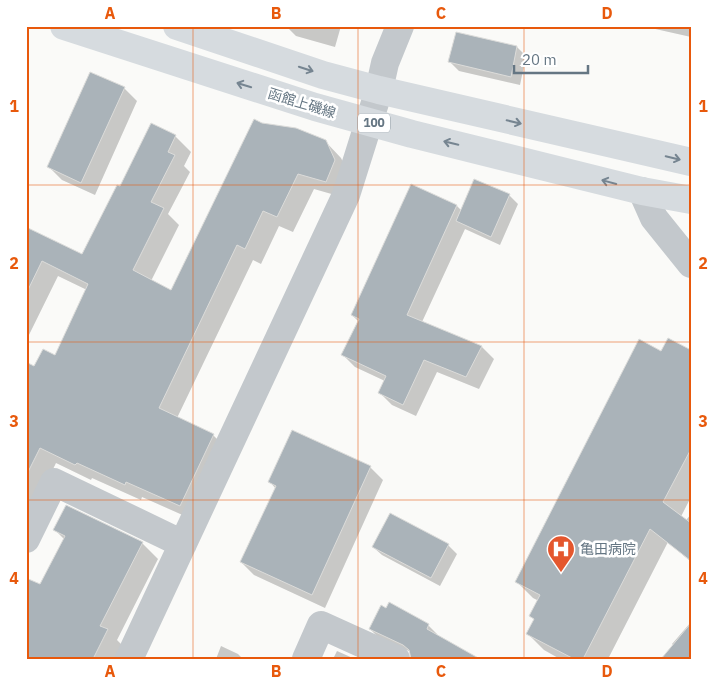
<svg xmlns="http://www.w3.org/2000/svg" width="717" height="685" viewBox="0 0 717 685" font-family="'IBM Plex Sans','Noto Sans JP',sans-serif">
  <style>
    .shadow { fill: #0003 }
    .building { fill: #aab3b9; stroke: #dcdcda }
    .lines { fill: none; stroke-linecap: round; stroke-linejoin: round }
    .minor { stroke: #c3c8cc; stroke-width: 28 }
    .major { stroke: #d6dbdf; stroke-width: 28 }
    .oneway { stroke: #768591 }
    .grid { fill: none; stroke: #e8590c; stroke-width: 1; stroke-opacity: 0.55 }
    .labels { text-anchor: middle; stroke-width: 5; stroke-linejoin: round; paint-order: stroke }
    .shield { fill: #fff; stroke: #939fa8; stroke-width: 1 }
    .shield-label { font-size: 12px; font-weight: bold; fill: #657683 }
    .street-label { font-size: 14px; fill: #657683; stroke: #fff }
    .poi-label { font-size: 14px; fill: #657683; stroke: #fff; text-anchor: start }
    .neatline { fill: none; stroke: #e8590c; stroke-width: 2 }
    .grid-label { font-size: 16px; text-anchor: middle; font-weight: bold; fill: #e8590c }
  </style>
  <rect width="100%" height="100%" fill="#fafaf8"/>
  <path class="shadow" d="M 341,26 L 335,47 L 296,36 L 287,27 Z
    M 642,26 L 691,26 L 691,37 Z
    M 457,34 L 517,47 L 526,56 L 520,85 L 459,71 L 450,62 Z
    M 124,88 L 137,101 L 95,195 L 62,180 L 49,167 Z
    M 262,124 L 325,141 L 341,158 L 350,176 L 342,197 L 314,189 L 293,232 L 279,226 L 261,264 L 253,260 L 177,418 L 213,435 L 229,451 L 196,521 L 142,497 L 141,500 L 92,478 L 91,480 L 56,463 L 34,508 L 26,514 L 26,363 L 35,368 L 55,356 L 87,290 L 58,276 L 26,341 L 26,228 L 83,256 L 120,188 L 175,136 L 191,152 L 184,166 L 190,172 L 168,214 L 179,225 L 151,281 L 172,291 Z
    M 412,186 L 457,206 L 462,211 L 509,195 L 518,204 L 500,245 L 465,229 L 422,322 L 482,347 L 494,359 L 479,389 L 437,372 L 416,416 L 392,405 L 379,392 L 385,381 L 355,367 L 343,355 L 359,322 L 352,315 Z
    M 691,351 L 691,497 L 670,538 L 671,539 L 691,514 L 691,562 L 668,542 L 608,659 L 560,659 L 544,650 L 528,634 L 535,620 L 531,616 L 539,601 L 533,598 L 516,581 L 662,352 Z
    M 370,467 L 383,480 L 325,608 L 254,575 L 241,562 L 276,489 L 270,482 Z
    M 55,530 L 142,543 L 158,559 L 117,640 L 123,646 L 116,659 L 26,659 L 41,586 L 64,539 Z
    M 448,545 L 457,554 L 440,586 L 382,555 L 373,547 Z
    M 691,622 L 691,659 L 672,644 Z
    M 428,625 L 437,634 L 436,636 L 411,652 L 379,638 L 370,629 Z
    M 221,646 L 238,654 L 243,659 L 216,659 Z
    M 337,651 L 355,659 L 333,659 Z"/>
  <path class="building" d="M 456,32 L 517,46 L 511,77 L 448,62 Z
    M 90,72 L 125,87 L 81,183 L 47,167 Z
    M 254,119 L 262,123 L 296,128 L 326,140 L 335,160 L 326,182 L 298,174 L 277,217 L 263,211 L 245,249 L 237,245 L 159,408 L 214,434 L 180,506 L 126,482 L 125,485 L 77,463 L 75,465 L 40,448 L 26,476 L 26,362 L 34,366 L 43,349 L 55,355 L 88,284 L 42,261 L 26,294 L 26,227 L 82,254 L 117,185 L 120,186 L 151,123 L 176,135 L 168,152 L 175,155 L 151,202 L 164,208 L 133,270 L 171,290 Z
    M 474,179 L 510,194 L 491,237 L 456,221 Z
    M 411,184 L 457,205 L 407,315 L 482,346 L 466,377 L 424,360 L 403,405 L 378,393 L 386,376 L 341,355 L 359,319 L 351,315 Z
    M 668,338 L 691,350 L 691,449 L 663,502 L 691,523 L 691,561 L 650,529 L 583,659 L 574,659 L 526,634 L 534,619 L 529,616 L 540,595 L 515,582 L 639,339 L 661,351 Z
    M 292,430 L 371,466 L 312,595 L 240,562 L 276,486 L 268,482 Z
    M 66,505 L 143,542 L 100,626 L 108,629 L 93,659 L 26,659 L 26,578 L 40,584 L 65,536 L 53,530 Z
    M 390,513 L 449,544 L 431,578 L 372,547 Z
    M 389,602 L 429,624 L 427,629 L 480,659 L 411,659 L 409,650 L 403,645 L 369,629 L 381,605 L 386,608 Z
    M 691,623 L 691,659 L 661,659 Z"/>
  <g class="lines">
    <path class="minor" d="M 642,191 L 654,218 L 691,264
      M 26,539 L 54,482 L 183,544
      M 129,659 L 346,195 L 379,90 L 385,63 L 400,26
      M 306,659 L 321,625 L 396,659"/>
    <path class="major" d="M 64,26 L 315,107 L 412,134 L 642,191 L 691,200
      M 177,26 L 323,75 L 379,90 L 691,162"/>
  </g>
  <defs><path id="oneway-shaft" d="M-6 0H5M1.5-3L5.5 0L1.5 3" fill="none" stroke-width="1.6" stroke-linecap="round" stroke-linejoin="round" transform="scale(1.25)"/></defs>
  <g class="oneway">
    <use href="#oneway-shaft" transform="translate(306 69) rotate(18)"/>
    <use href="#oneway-shaft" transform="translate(244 85) rotate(-163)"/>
    <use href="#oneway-shaft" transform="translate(514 122) rotate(13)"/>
    <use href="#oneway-shaft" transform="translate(451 143) rotate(-167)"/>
    <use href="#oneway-shaft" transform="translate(673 158) rotate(13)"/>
    <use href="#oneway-shaft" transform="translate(609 182) rotate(-165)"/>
  </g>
  <path class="grid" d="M 193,26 L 193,659M 358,26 L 358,659M 524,26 L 524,659M 26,185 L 691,185M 26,342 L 691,342M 26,500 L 691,500"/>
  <defs>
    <g id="hospital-pin" transform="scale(1.4375)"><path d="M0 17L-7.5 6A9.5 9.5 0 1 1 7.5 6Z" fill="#e4572e" stroke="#fff"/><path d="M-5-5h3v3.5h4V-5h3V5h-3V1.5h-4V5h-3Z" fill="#fff"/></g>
  </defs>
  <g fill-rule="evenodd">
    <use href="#hospital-pin" x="561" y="549"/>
  </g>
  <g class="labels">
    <rect class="shield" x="358" y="113.5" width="32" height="19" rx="4"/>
    <g class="shield-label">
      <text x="374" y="127">100</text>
    </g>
    <g class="street-label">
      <text transform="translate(302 103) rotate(17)" y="5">函館上磯線</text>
    </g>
    <g class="poi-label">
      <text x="580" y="554">亀田病院</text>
    </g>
  </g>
  <rect width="717" height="685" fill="none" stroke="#ffffff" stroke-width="55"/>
  <path d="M514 65v8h74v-8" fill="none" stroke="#657683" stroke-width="2.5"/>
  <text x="522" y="65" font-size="15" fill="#657683" stroke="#ffffff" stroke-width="4" paint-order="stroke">20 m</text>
  <rect x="28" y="28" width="662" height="630" class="neatline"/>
  <g class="grid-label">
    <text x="110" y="19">A</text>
    <text x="276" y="19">B</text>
    <text x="441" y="19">C</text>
    <text x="607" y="19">D</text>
    <text x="14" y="112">1</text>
    <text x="703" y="112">1</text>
    <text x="14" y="269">2</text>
    <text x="703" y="269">2</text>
    <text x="14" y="427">3</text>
    <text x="703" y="427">3</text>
    <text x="14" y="584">4</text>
    <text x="703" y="584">4</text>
    <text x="110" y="677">A</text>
    <text x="276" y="677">B</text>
    <text x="441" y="677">C</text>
    <text x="607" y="677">D</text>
  </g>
</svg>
